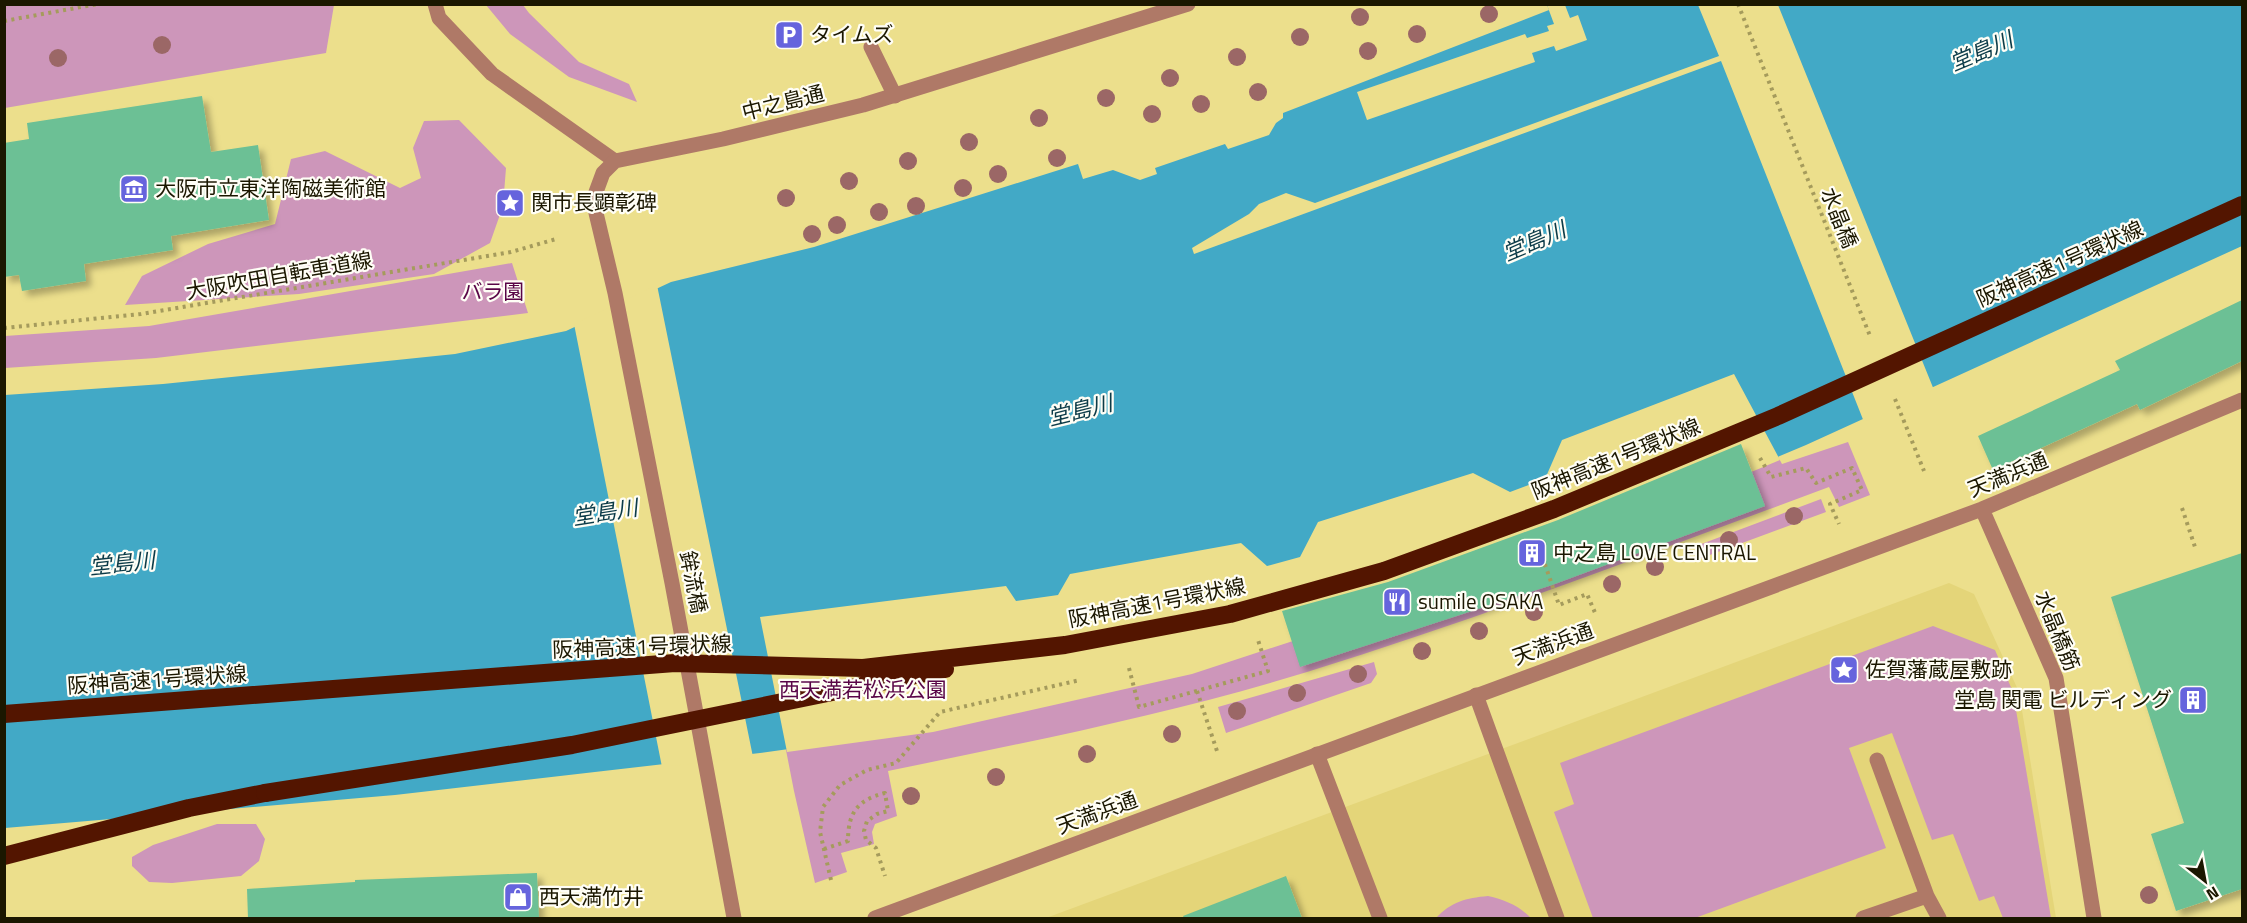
<svg xmlns="http://www.w3.org/2000/svg" width="2247" height="923" viewBox="0 0 2247 923" font-family="'Titillium Web','Noto Sans JP',sans-serif">
  <style>
    .built { fill: #e4d579 }
    .green { fill: #cd96ba }
    .water { fill: #42a9c6 }
    .pier { fill: #ecdf8c }
    .building { fill: #6cc095; filter: url(#shadow) }
    .lines { fill: none; stroke-linecap: round; stroke-linejoin: round }
    .path { stroke: #a59b5c; stroke-width: 4; stroke-dasharray: 3 4.5; stroke-linecap: butt }
    .service { stroke: #af7967; stroke-width: 15 }
    .minor { stroke: #af7967; stroke-width: 15 }
    .tertiary { stroke: #af7967; stroke-width: 15 }
    .motorway { stroke: #531500; stroke-width: 18 }
    .motorway-bridge { stroke: #531500; stroke-width: 18 }
    .tree { fill: #9b6766 }
    .labels { text-anchor: middle; stroke-width: 4.5; stroke-linejoin: round; paint-order: stroke }
    .poi-label { font-size: 21px; fill: #1b1700; stroke: #fffef6; text-anchor: start }
    .street-label { font-size: 21px; fill: #1b1700; stroke: #fffef6 }
    .park-label { font-size: 21px; fill: #590547; stroke: #fffef6 }
    .water-label { font-size: 22px; font-style: italic; fill: #0c3b48; stroke: #fffef6 }
  </style>
  <defs>
    <filter id="shadow"><feDropShadow dx="5.5" dy="5.5" stdDeviation="3" flood-color="#0004"/></filter>
  </defs>
  <rect width="100%" height="100%" fill="#ecdf8c"/>
  <path class="built" d="M 1949,583 L 1974,594 L 2019,692 L 2056,918 L 1046,918 Z"/>
  <path class="green" d="M 5,4 L 334,4 L 334,5 L 326,53 L 5,108 Z
    M 486,5 L 523,5 L 529,13 L 579,62 L 629,84 L 637,102 L 569,77 L 510,34 Z
    M 459,120 L 506,168 L 503,206 L 490,243 L 434,274 L 299,294 L 125,305 L 142,276 L 208,244 L 275,224 L 291,159 L 325,151 L 400,188 L 421,178 L 413,148 L 424,121 Z
    M 512,263 L 528,313 L 156,358 L 5,368 L 5,336 L 149,326 Z
    M 1734,374 L 1782,464 L 1848,442 L 1870,495 L 1839,507 L 1829,487 C 1656,551 1484,617 1307,672 C 1170,714 1029,742 888,771 L 897,816 L 875,824 L 872,832 L 874,844 L 841,853 L 847,872 L 815,883 L 794,791 L 760,617 Z
    M 1821,499 L 1826,512 L 1699,559 L 1696,546 Z
    M 1933,626 L 1995,650 L 2013,692 L 2051,918 L 2003,918 L 1994,896 L 1979,901 L 1953,834 L 1932,840 L 1892,733 L 1849,748 L 1886,848 L 1695,918 L 1593,918 L 1554,812 L 1574,804 L 1560,763 Z
    M 1374,662 L 1377,674 L 1371,683 L 1226,733 L 1218,707 Z
    M 217,824 L 256,824 L 265,839 L 259,861 L 241,876 L 172,883 L 149,882 L 132,866 L 132,857 L 153,845 Z
    M 1488,896 C 1505,900 1518,905 1531,918 L 1436,918 C 1451,902 1466,898 1488,896 Z"/>
  <path class="water" d="M 1547,5 L 2242,5 L 2242,246 L 1806,445 L 1659,507 L 932,729 L 760,753 L 395,795 L 5,828 L 5,395 L 163,384 L 455,354 L 566,331 L 671,282 L 814,247 L 1078,164 L 1083,179 L 1113,170 L 1140,180 L 1157,174 L 1155,168 L 1225,144 L 1228,149 L 1269,135 L 1276,123 L 1283,118 L 1283,113 L 1549,10 Z"/>
  <path class="pier" d="M 1547,5 L 1565,5 L 1570,18 L 1578,15 L 1587,40 L 1556,51 L 1554,46 L 1532,53 L 1535,62 L 1367,120 L 1357,92 L 1525,34 L 1527,38 L 1549,31 L 1547,26 L 1554,24 Z
    M 1698,5 L 1778,5 L 1934,390 L 1864,422 L 1721,61 L 1194,254 L 1192,248 L 1249,214 L 1259,204 L 1286,193 L 1315,203 L 1719,56 Z
    M 657,285 L 753,757 L 662,767 L 574,324 Z
    M 1734,374 L 1780,460 L 1538,561 L 1192,674 L 933,732 L 787,752 L 760,617 L 1006,586 L 1016,601 L 1058,595 L 1070,574 L 1241,543 L 1267,566 L 1300,557 L 1318,522 L 1473,473 L 1510,492 L 1545,479 L 1562,440 Z"/>
  <path class="building" d="M 202,96 L 211,152 L 258,145 L 269,220 L 171,236 L 173,250 L 84,264 L 86,281 L 22,291 L 19,275 L 4,277 L 4,143 L 29,139 L 27,123 Z
    M 2242,300 L 2242,361 L 2140,410 L 2137,404 L 1993,470 L 1978,436 L 2120,370 L 2115,361 Z
    M 1741,444 L 1765,506 L 1552,585 L 1300,667 L 1282,611 L 1388,582 L 1558,520 Z
    M 2242,553 L 2242,889 L 2176,911 L 2151,834 L 2184,823 L 2111,597 Z
    M 537,873 L 539,918 L 248,918 L 247,889 L 355,882 L 355,880 Z
    M 1286,876 L 1302,918 L 1184,918 L 1183,916 Z"/>
  <g class="lines">
    <path class="path" d="M 1738,4 L 1870,336
      M 4,21 L 98,4
      M 4,328 L 141,314 L 511,252 L 556,239
      M 1895,399 L 1924,471
      M 1760,458 L 1771,477 L 1806,468 L 1816,483 L 1852,468 L 1862,490 L 1830,504 L 1839,524
      M 2182,508 L 2196,550
      M 1540,550 L 1559,605 L 1587,594 L 1596,615
      M 1129,668 L 1139,707 L 1268,671 L 1258,640
      M 1197,691 L 1218,754
      M 824,849 L 848,841 C 848,813 857,800 885,793 L 888,811 L 877,814 L 867,821 L 864,831 L 866,840 L 876,848 L 885,876
      M 831,880 L 820,832 L 823,807 L 840,785 L 867,770 L 896,763 L 940,712 L 1080,680"/>
    <path class="service" d="M 871,47 L 895,96
      M 1476,695 L 1557,918
      M 1317,754 L 1380,918
      M 1877,760 L 1927,896
      M 1863,918 L 1927,896 L 1939,918"/>
    <path class="minor" d="M 435,4 L 439,18 L 492,74 L 615,161"/>
    <path class="tertiary" d="M 1982,509 L 2056,678 L 2094,918
      M 734,918 L 672,583 L 615,293 L 596,213 L 596,192 L 603,173 L 615,161 L 723,139 L 863,105 L 1188,4
      M 875,918 L 1982,509 L 2242,400"/>
    <path class="motorway" d="M 4,856 L 189,808 L 265,793"/>
    <path class="motorway-bridge" d="M 4,714 L 675,663 L 863,668 L 1065,645 L 1230,614 L 1384,571 L 1554,509 L 1778,416 L 2242,205
      M 265,793 L 572,745 L 945,669"/>
  </g>
  <g class="tree">
    <circle cx="1489" cy="14" r="9"/>
    <circle cx="1360" cy="17" r="9"/>
    <circle cx="1417" cy="34" r="9"/>
    <circle cx="1300" cy="37" r="9"/>
    <circle cx="162" cy="45" r="9"/>
    <circle cx="1368" cy="51" r="9"/>
    <circle cx="1237" cy="57" r="9"/>
    <circle cx="58" cy="58" r="9"/>
    <circle cx="1170" cy="78" r="9"/>
    <circle cx="1258" cy="92" r="9"/>
    <circle cx="1106" cy="98" r="9"/>
    <circle cx="1201" cy="104" r="9"/>
    <circle cx="1152" cy="114" r="9"/>
    <circle cx="1039" cy="118" r="9"/>
    <circle cx="969" cy="142" r="9"/>
    <circle cx="1057" cy="158" r="9"/>
    <circle cx="908" cy="161" r="9"/>
    <circle cx="998" cy="174" r="9"/>
    <circle cx="849" cy="181" r="9"/>
    <circle cx="963" cy="188" r="9"/>
    <circle cx="786" cy="198" r="9"/>
    <circle cx="916" cy="206" r="9"/>
    <circle cx="879" cy="212" r="9"/>
    <circle cx="837" cy="225" r="9"/>
    <circle cx="812" cy="234" r="9"/>
    <circle cx="1794" cy="516" r="9"/>
    <circle cx="1729" cy="540" r="9"/>
    <circle cx="1655" cy="567" r="9"/>
    <circle cx="1612" cy="584" r="9"/>
    <circle cx="1534" cy="612" r="9"/>
    <circle cx="1479" cy="631" r="9"/>
    <circle cx="1422" cy="651" r="9"/>
    <circle cx="1358" cy="674" r="9"/>
    <circle cx="1297" cy="693" r="9"/>
    <circle cx="1237" cy="711" r="9"/>
    <circle cx="1172" cy="734" r="9"/>
    <circle cx="1087" cy="754" r="9"/>
    <circle cx="996" cy="777" r="9"/>
    <circle cx="911" cy="796" r="9"/>
    <circle cx="2149" cy="895" r="9"/>
  </g>
  <defs>
    <g id="parking-square" transform="scale(1.5)"><rect x="-9" y="-9" width="18" height="18" rx="4" fill="#6664dd" stroke="#fffef6"/><path d="M-3.5-5.5H1a3.5 3.5 0 0 1 0 7H-1V5.5H-3.5ZM-1-3.4V-.6H.8a1.4 1.4 0 0 0 0-2.8Z" fill="#fff"/></g>
    <g id="museum-square" transform="scale(1.5)"><rect x="-9" y="-9" width="18" height="18" rx="4" fill="#6664dd" stroke="#fffef6"/><path d="M0-6L6-3V-2H-6V-3ZM-5-1h2V3h-2ZM-1-1h2V3h-2ZM3-1h2V3H3ZM-6 4H6V6H-6Z" fill="#fff"/></g>
    <g id="sight-square" transform="scale(1.5)"><rect x="-9" y="-9" width="18" height="18" rx="4" fill="#6664dd" stroke="#fffef6"/><path d="M0-6L1.8-2.2L6-1.7L2.9 1.2L3.7 5.4L0 3.3L-3.7 5.4L-2.9 1.2L-6-1.7L-1.8-2.2Z" fill="#fff"/></g>
    <g id="building-square" transform="scale(1.5)"><rect x="-9" y="-9" width="18" height="18" rx="4" fill="#6664dd" stroke="#fffef6"/><path d="M-4-6H4V6H1V3H-1V6H-4ZM-2.5-4.3h1.7v1.8h-1.7ZM.8-4.3h1.7v1.8H.8ZM-2.5-1h1.7V.8h-1.7ZM.8-1h1.7V.8H.8Z" fill="#fff"/></g>
    <g id="restaurant-square" transform="scale(1.5)"><rect x="-9" y="-9" width="18" height="18" rx="4" fill="#6664dd" stroke="#fffef6"/><path d="M-5-6h1v4h1v-4h1v4h1v-4h1v5L-1.5 .5V6h-2V.5L-5-1ZM5-6V6H3V1.5H1.5Q1.5-4 5-6Z" fill="#fff"/></g>
    <g id="shop-square" transform="scale(1.5)"><rect x="-9" y="-9" width="18" height="18" rx="4" fill="#6664dd" stroke="#fffef6"/><path d="M-5-2.5h2.3a2.7 3.5 0 0 1 5.4 0H5L5.5 6h-11ZM-1.5-2.5h3a1.5 2.3 0 0 0-3 0Z" fill="#fff"/></g>
  </defs>
  <g fill-rule="evenodd">
    <use href="#parking-square" x="789" y="35"/>
    <use href="#museum-square" x="134" y="189"/>
    <use href="#sight-square" x="510" y="203"/>
    <use href="#building-square" x="1532" y="553"/>
    <use href="#restaurant-square" x="1397" y="602"/>
    <use href="#sight-square" x="1844" y="670"/>
    <use href="#building-square" x="2193" y="700"/>
    <use href="#shop-square" x="518" y="897"/>
  </g>
  <g class="labels">
    <g class="poi-label">
      <text x="810" y="42">タイムズ</text>
      <text x="155" y="196">大阪市立東洋陶磁美術館</text>
      <text x="531" y="210">関市長顕彰碑</text>
      <text x="1553" y="560">中之島 LOVE CENTRAL</text>
      <text x="1418" y="609">sumile OSAKA</text>
      <text x="1865" y="677">佐賀藩蔵屋敷跡</text>
      <text x="2172" y="707" text-anchor="end">堂島 関電 ビルディング</text>
      <text x="539" y="904">西天満竹井</text>
    </g>
    <g class="street-label">
      <text transform="translate(783 103) rotate(-14)" y="7">中之島通</text>
      <text transform="translate(1839 218) rotate(68)" y="7">水晶橋</text>
      <text transform="translate(2060 264) rotate(-24)" y="7">阪神高速1号環状線</text>
      <text transform="translate(279 276) rotate(-10)" y="7">大阪吹田自転車道線</text>
      <text transform="translate(1616 459) rotate(-22)" y="7">阪神高速1号環状線</text>
      <text transform="translate(2008 475) rotate(-22)" y="7">天満浜通</text>
      <text transform="translate(693 582) rotate(79)" y="7">鉾流橋</text>
      <text transform="translate(1157 603) rotate(-11)" y="7">阪神高速1号環状線</text>
      <text transform="translate(2057 631) rotate(68)" y="7">水晶橋筋</text>
      <text transform="translate(1553 644) rotate(-20)" y="7">天満浜通</text>
      <text transform="translate(642 647) rotate(-2)" y="7">阪神高速1号環状線</text>
      <text transform="translate(157 680) rotate(-4)" y="7">阪神高速1号環状線</text>
      <text transform="translate(1097 813) rotate(-20)" y="7">天満浜通</text>
    </g>
    <g class="park-label">
      <text x="493" y="299">バラ園</text>
      <text x="863" y="697">西天満若松浜公園</text>
    </g>
    <g class="water-label">
      <text transform="translate(1981 51) rotate(-23)" y="8">堂島川</text>
      <text transform="translate(1534 241) rotate(-23)" y="8">堂島川</text>
      <text transform="translate(1080 410) rotate(-14)" y="8">堂島川</text>
      <text transform="translate(605 512) rotate(-9)" y="8">堂島川</text>
      <text transform="translate(122 563) rotate(-6)" y="8">堂島川</text>
    </g>
  </g>
  <rect width="2247" height="923" fill="none" stroke="#1b1700" stroke-width="12"/>
  <g transform="translate(2205 881) rotate(149)" stroke="#fffef6" stroke-width="4.5" paint-order="stroke">
  <path d="M0-4.5L10 22L0 15L-10 22Z" fill="#1b1700"/>
  <text y="-9" font-size="16" font-weight="bold" text-anchor="middle" fill="#1b1700">N</text>
  </g>
</svg>
